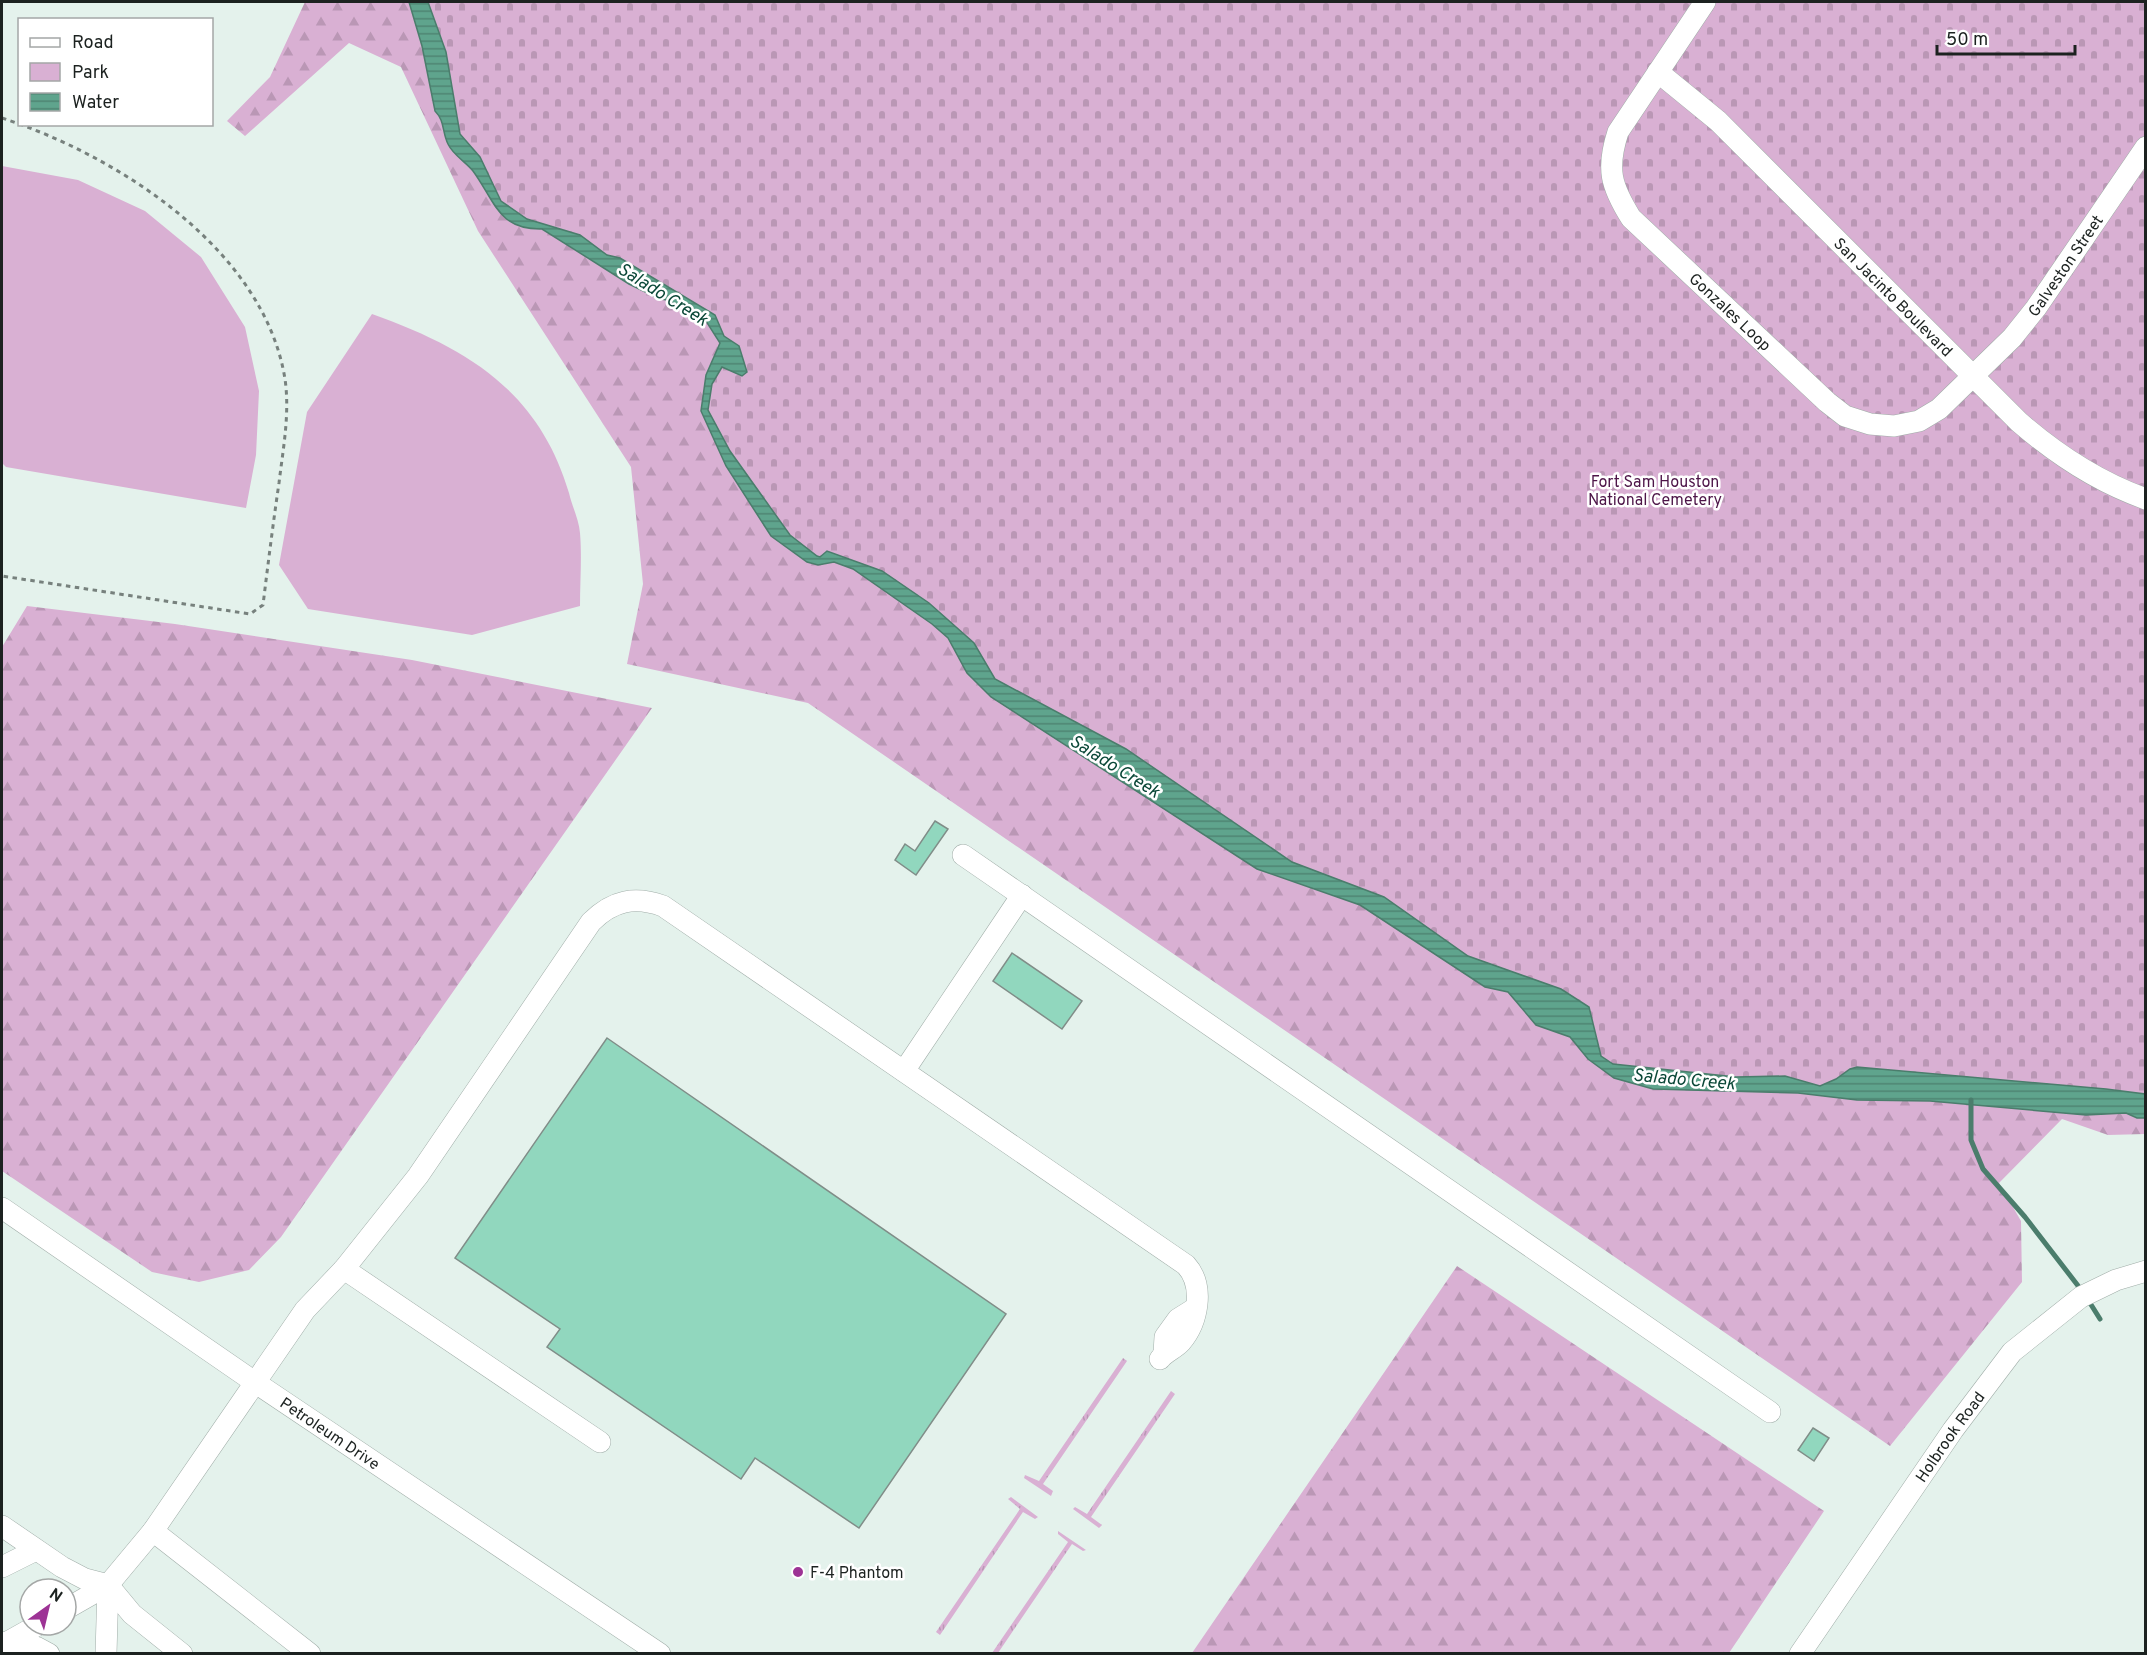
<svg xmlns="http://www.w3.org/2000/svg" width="2147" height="1655" viewBox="0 0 2147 1655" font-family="Overpass,sans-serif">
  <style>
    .grass { fill: url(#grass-tufts) }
    .forest { fill: url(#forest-firs) }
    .cemetery { fill: url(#cemetery-stones) }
    .park { fill: #d9b0d3 }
    .water { fill: url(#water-rules); stroke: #4b7d6c; stroke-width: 1.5 }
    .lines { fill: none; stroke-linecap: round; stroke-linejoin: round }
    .stream { stroke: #4b7d6c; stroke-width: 5 }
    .building { fill: #91d7be; stroke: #808d88; stroke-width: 1.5 }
    .minor-casing { stroke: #a0ada8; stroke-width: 22 }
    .path { stroke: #77817d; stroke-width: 3; stroke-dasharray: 4.5 4.5; stroke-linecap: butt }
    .minor { stroke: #fff; stroke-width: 21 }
    .poi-dot { fill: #9d3395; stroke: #fff; stroke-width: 2 }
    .labels { text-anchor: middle; stroke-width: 5; stroke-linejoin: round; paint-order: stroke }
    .street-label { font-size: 16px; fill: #1c2220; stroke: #fff }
    .park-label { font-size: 16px; fill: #4d1548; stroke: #fff }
    .poi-label { font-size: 16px; fill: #1c2220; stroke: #fff; text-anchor: start }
    .water-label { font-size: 18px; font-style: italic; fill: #0a4737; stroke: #fff }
  </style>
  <defs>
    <pattern id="grass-tufts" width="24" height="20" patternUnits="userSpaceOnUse" patternTransform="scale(1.5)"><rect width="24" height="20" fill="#d9b0d3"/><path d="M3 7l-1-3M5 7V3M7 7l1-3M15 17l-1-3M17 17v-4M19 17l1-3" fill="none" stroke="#ba97b5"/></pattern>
    <pattern id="forest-firs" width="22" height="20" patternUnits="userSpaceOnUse" patternTransform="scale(1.5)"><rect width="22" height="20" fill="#d9b0d3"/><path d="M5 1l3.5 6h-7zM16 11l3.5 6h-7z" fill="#ba97b5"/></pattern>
    <pattern id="cemetery-stones" width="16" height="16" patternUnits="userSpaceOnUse" patternTransform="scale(1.5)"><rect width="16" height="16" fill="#d9b0d3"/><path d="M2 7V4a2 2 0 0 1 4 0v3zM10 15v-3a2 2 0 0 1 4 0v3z" fill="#ba97b5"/></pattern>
    <pattern id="water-rules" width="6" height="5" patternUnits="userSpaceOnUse" patternTransform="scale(1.5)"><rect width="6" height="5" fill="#5fa48d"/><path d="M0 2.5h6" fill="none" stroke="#4e8573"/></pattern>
  </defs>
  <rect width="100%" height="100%" fill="#e4f2ec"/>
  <path class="grass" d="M 1123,1358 L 1127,1361 L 1043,1484 L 1053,1491 L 1051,1496 L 1024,1478 L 1025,1475 L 1039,1481 Z
    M 1171,1391 L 1175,1394 L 1091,1517 L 1102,1525 L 1099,1528 L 1073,1509 L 1075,1507 L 1087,1514 Z
    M 1011,1497 L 1038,1517 L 1035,1519 L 1023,1512 L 940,1635 L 936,1632 L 1020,1509 L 1008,1499 Z
    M 1058,1531 L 1086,1550 L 1083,1551 L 1072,1544 L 998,1653 L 992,1653 L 1068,1542 L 1058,1534 Z"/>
  <path class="forest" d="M 305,2 L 1372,2 L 2145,712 L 2145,1134 L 2108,1135 L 2062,1119 L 1999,1183 L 2021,1221 L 2022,1282 L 1890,1446 L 808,703 L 627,664 L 643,584 L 631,467 L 478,231 L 401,67 L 349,43 L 245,136 L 227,121 L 270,77 Z
    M 27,606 L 175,624 L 412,660 L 652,708 L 281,1237 L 249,1270 L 199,1282 L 152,1272 L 2,1171 L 2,647 Z
    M 1457,1266 L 1824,1511 L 1729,1653 L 1192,1653 Z"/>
  <path class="cemetery" d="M 428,2 L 2145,2 L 2145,1094 L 1850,1069 L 1837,1079 L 1820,1086 L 1785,1076 L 1736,1077 L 1613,1064 L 1601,1056 L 1561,989 L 1468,956 L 1384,897 L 1292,862 L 1126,749 L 995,679 L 974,643 L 929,603 L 882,571 L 817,556 L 790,536 L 730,451 L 708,409 L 712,384 L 722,366 L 742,375 L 739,346 L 724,336 L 715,315 L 620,258 L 607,255 L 580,235 L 527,219 L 501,201 L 480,157 L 460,134 L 446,52 Z"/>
  <path class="park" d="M 2,166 L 78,180 L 145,211 L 201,257 L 245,327 L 259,391 L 256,455 L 246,508 L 6,467 L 2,463 Z
    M 372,314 C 467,348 539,391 569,493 C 572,506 579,520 580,533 C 582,556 580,582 580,606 L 472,635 L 308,609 L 279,565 L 307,412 Z"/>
  <path class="water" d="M 409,2 L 428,2 L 446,52 L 460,134 L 480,157 L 501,201 L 527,219 L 580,235 L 607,255 L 620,258 L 715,315 L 724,336 L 739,346 L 747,372 L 742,376 L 722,367 L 712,384 L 708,410 L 730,451 L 790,535 L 817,556 L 820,557 L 827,551 L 882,571 L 929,603 L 974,643 L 995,679 L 1126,749 L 1292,862 L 1384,897 L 1468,956 L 1561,989 L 1589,1007 L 1601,1056 L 1613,1064 L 1736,1077 L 1785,1076 L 1820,1086 L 1836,1079 L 1850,1069 L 1857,1067 L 2106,1089 L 2145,1094 L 2145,1118 L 2137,1118 L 2126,1113 L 2086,1115 L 1930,1101 L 1857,1100 L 1798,1093 L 1653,1089 L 1614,1078 L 1588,1059 L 1570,1037 L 1536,1025 L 1508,992 L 1485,987 L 1360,905 L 1257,869 L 991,697 L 967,673 L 948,638 L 932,624 L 853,569 L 834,562 L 818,565 L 807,562 L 771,536 L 726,466 L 701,411 L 706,375 L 720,343 L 706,321 L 668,300 L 660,299 L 629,284 L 542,229 C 498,230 495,201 473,171 C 466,162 453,155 448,144 C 442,132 445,121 435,111 L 422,46 Z"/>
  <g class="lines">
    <path class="stream" d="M 1971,1100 L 1971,1140 L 1983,1169 L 2025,1217 L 2079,1287
      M 2090,1303 L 2100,1319"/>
  </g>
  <path class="building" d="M 935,821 L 948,829 L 916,875 L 895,860 L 905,844 L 915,851 Z
    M 1012,953 L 1082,1001 L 1062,1029 L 993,981 Z
    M 607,1038 L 1006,1314 L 859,1528 L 755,1458 L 741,1479 L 547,1347 L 560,1329 L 455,1258 Z
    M 1813,1428 L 1829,1438 L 1814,1461 L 1798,1450 Z"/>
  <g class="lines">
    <g class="minor-casing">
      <g id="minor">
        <path id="s1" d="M 1705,2 L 1618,132 C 1606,169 1611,186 1631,218 L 1827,402 L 1845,416 L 1870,424 L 1894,426 L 1919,421 L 1939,409 L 2012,338 L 2036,308 L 2146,147"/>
        <path id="s2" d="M 1658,72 L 1718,121 L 2019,422 C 2057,455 2098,482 2146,499"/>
        <path d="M 963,855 L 1770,1412"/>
        <path d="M 904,1071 L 1022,895"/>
        <path id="s3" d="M 2,1208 L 256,1383 L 660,1654"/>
        <path d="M 344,1269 L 600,1442"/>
        <path d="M 1164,1353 L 1165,1337 L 1178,1319 L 1194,1309"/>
        <path d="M 2,1526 L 62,1567 L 85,1579 L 108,1585 L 132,1614 L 182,1654"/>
        <path d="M 153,1531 L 310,1654"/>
        <path d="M 2,1567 L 36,1550"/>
        <path d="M 66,1609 L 108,1585 L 153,1531 L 305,1310 L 344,1269 L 418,1176 L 591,922 C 613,900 635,896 663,906 L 1186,1265 C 1205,1286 1198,1322 1181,1342 C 1175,1349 1166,1351 1160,1359"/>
        <path d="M 7,1642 L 36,1647 L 49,1654"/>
        <path d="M 4,1644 L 38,1625"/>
        <path d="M 106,1654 L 108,1585"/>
        <path id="s4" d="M 1800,1654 L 1953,1430 L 2012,1352 L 2081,1297 L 2116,1280 L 2146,1271"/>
      </g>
    </g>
    <path class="path" d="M 2,118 C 118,156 264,249 285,379 C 290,414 283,449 279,483 C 273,524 268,564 263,605 L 250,614 L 2,576"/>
    <use href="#minor" class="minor"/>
  </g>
  <circle class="poi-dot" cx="798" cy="1572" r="6"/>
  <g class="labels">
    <g class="street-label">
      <text dy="6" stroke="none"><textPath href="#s1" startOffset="830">Galveston Street</textPath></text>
      <text dy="6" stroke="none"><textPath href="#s2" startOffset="326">San Jacinto Boulevard</textPath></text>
      <text dy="6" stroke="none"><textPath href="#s1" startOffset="384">Gonzales Loop</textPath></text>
      <text dy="6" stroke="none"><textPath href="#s3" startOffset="398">Petroleum Drive</textPath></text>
      <text dy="6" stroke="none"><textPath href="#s4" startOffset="264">Holbrook Road</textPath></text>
    </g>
    <g class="park-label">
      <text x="1655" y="487">Fort Sam Houston<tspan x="1655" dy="18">National Cemetery</tspan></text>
    </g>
    <g class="poi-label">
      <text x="810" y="1578">F-4 Phantom</text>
    </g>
    <g class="water-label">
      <text transform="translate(663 294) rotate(32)" y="6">Salado Creek</text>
      <text transform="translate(1115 766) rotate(32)" y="6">Salado Creek</text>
      <text transform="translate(1684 1079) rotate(5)" y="6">Salado Creek</text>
    </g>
  </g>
  <rect width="2147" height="1655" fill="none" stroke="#1c2220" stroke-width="6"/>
  <rect x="18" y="18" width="195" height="108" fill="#ffffff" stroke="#a4a7a6" stroke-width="1.5"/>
  <rect x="30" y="38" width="30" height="9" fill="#ffffff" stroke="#a4a7a6" stroke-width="1.5"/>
  <text x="72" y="48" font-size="18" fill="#1c2220">Road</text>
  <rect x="30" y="63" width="30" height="18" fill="#d9b0d3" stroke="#a4a7a6" stroke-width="1.5"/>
  <text x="72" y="78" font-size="18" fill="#1c2220">Park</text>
  <rect x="30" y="93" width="30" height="18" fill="url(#water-rules)" stroke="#a4a7a6" stroke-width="1.5"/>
  <text x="72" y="108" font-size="18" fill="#1c2220">Water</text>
  <g transform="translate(48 1607) rotate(34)"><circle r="28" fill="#ffffff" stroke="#a4a7a6" stroke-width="1.5"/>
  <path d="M0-4.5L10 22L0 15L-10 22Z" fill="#9d3395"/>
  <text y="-9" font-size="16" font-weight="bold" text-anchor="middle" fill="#1c2220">N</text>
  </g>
  <path d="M1937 45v9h138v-9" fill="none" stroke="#1c2220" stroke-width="3"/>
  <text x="1946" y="45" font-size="18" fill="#1c2220" stroke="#ffffff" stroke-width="4.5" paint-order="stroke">50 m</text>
</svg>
